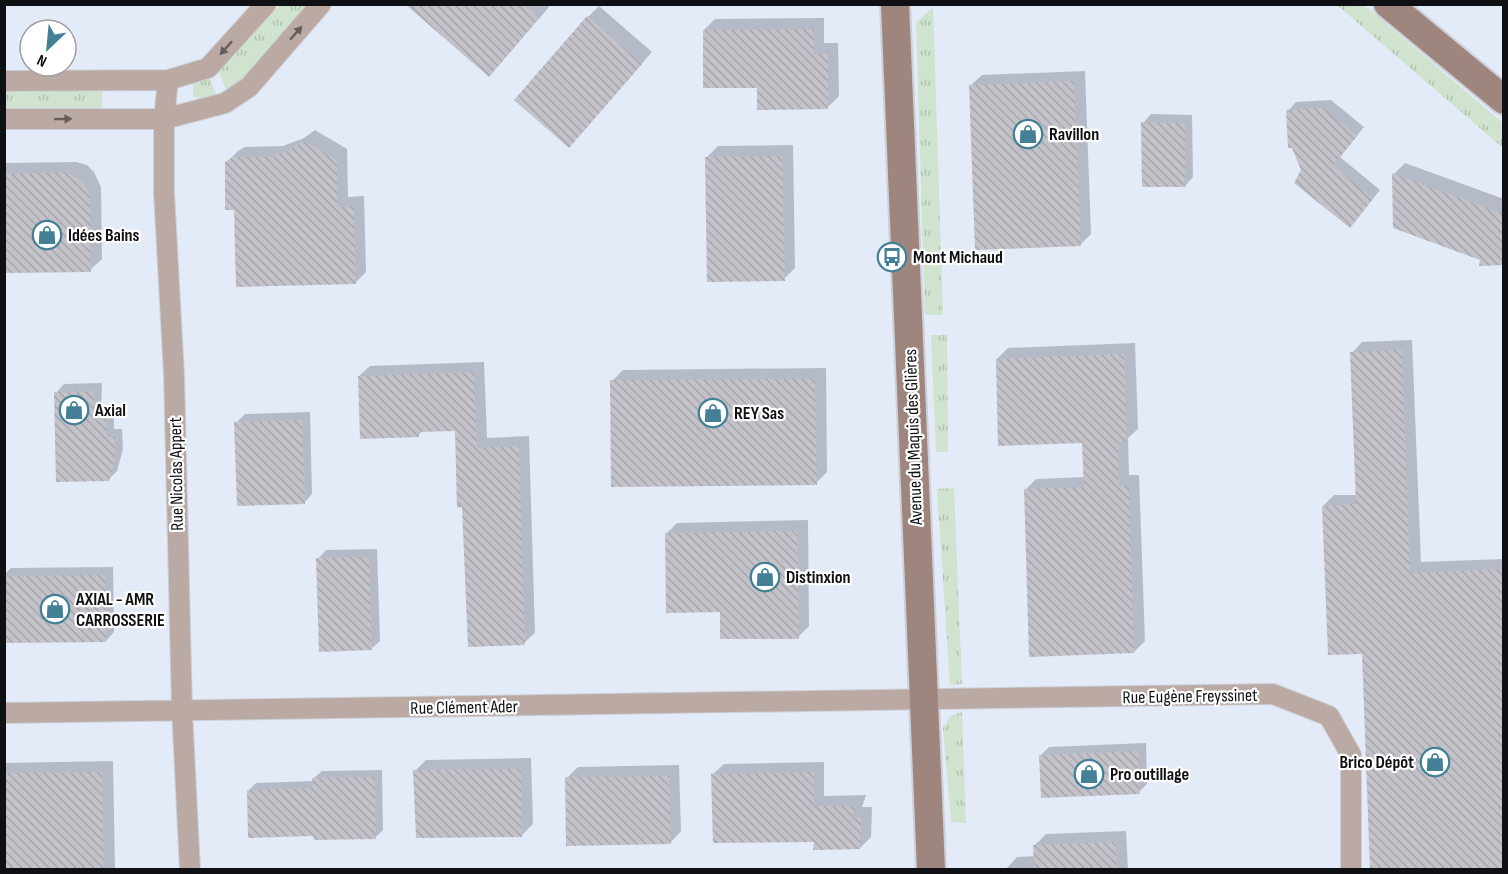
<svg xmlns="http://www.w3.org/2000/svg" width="1508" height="874" viewBox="0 0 1508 874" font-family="'Sofia Sans Condensed',sans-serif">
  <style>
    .built { fill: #e3eaf8; fill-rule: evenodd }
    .grass { fill: url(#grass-tufts) }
    .shadow { fill: #0003 }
    .building { fill: url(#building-back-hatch) }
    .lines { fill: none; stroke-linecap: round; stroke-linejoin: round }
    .street-casing { stroke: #cdd0d7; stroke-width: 22 }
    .secondary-casing { stroke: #cdd0d7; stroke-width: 32 }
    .street { stroke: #bbaaa4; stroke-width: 20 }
    .secondary { stroke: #9e867e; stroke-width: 28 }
    .oneway { fill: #655d5c }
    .labels { text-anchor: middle; stroke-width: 4.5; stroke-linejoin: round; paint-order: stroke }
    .poi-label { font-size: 18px; font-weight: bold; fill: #0f1013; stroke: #fff; text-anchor: start }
    .street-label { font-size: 18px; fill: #0f1013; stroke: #fff }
  </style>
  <defs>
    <pattern id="grass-tufts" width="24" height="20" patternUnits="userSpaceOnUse" patternTransform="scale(1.5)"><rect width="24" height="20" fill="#cfe3ce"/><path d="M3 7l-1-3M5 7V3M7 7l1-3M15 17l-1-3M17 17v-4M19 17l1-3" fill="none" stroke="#b1c2b0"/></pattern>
    <pattern id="building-back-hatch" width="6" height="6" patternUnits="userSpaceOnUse" patternTransform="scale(1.5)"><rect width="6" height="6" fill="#c4c2c9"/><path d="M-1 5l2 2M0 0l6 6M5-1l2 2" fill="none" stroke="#a7a6ac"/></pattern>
  </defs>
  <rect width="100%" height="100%" fill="#f1f5fc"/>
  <path class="built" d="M 5,5 L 1503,5 L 1503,869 L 5,869 ZM 30,30 L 66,30 L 66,66 L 30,66 Z"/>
  <path class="grass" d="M 280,5 L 311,5 L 242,82 L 227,92 L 218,70 Z
    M 1337,5 L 1364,5 L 1503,123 L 1503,148 Z
    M 933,7 L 943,315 L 925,315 L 916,23 Z
    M 208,75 L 216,94 L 209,99 L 193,97 L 193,84 Z
    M 102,86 L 102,113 L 5,114 L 4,88 Z
    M 931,335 L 947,335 L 948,452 L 936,452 Z
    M 954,488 L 962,684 L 950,685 L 937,489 Z
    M 962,712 L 966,823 L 951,822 L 943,728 L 950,716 Z"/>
  <path class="shadow" d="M 417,4 L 547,4 L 549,7 L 500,64 Z
    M 599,6 L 652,52 L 580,135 L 588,17 Z
    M 824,18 L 824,43 L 838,43 L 839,96 L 828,107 L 758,86 L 704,30 L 715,19 Z
    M 1085,71 L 1091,234 L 1080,245 L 970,86 L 982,75 Z
    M 1331,100 L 1364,127 L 1340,157 L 1380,190 L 1358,217 L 1303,170 L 1288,111 L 1296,102 Z
    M 1151,114 L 1192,115 L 1193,177 L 1185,186 L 1143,123 Z
    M 315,130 L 347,149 L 348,197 L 364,196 L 366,272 L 355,283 L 235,208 L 226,163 L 238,151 L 245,147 L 283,146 L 304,138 Z
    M 793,145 L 795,268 L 784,279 L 706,158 L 718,146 Z
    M 76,162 L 87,165 L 94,172 L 101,187 L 102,259 L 90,270 L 4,272 L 4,163 Z
    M 1405,163 L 1504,199 L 1504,264 L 1481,264 L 1482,259 L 1394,174 Z
    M 1412,340 L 1421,562 L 1504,559 L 1504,870 L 1372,870 L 1363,652 L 1323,506 L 1334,495 L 1357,495 L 1352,353 L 1362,342 Z
    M 1135,343 L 1138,429 L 1128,438 L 1129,475 L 1139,475 L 1145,641 L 1134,652 L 1025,490 L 1036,479 L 1085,477 L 1083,442 L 997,359 L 1008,348 Z
    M 484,362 L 487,438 L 529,436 L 535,633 L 524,643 L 464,506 L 456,429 L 423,430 L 418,435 L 359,376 L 370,366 Z
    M 826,368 L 827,472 L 816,483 L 612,381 L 623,370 Z
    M 102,383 L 101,411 L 114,410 L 114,429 L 122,429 L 123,449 L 117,471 L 108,480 L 56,393 L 64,384 Z
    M 310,412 L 312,494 L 304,503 L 236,423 L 245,414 Z
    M 808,520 L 809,626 L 798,637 L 722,611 L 666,534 L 677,523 Z
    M 377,549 L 380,641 L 371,649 L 318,559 L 326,550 Z
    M 113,567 L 114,632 L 106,641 L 4,642 L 4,575 L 11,568 Z
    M 1146,743 L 1147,784 L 1139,792 L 1040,756 L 1049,747 Z
    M 531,758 L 533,824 L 521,836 L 415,771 L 426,760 Z
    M 113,761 L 115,870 L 4,870 L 4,763 Z
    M 824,762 L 824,796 L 866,795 L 862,807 L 872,807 L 871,837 L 860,848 L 815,841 L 712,775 L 724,764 Z
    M 679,765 L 681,831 L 670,843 L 567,778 L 578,767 Z
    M 382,770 L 383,830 L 376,837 L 315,835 L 248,791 L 256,783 L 314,781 L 314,778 L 322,771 Z
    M 1126,831 L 1128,870 L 1005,870 L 1017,857 L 1035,856 L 1035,845 L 1046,834 Z"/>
  <path class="building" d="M 405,4 L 523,4 L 539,18 L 489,77 Z
    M 587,16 L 642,64 L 569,148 L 514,100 Z
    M 814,29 L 814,54 L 828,53 L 828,109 L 757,110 L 757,88 L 703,88 L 703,30 Z
    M 1074,81 L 1081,246 L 975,250 L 969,85 Z
    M 1323,108 L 1357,136 L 1333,166 L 1373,199 L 1350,228 L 1294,183 L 1301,170 L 1292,148 L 1288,148 L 1286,110 Z
    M 1141,122 L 1185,123 L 1185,187 L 1142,187 Z
    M 303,141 L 337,160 L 337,207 L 354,207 L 356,284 L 236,287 L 234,210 L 225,210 L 225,162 L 233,157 L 271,157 L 291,149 Z
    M 782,156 L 785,281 L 707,282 L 705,157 Z
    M 65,172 L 79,179 L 88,190 L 90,199 L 91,272 L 4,273 L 4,174 Z
    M 1392,173 L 1503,214 L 1503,265 L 1479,266 L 1480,260 L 1393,228 Z
    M 1402,350 L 1410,573 L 1503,569 L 1503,870 L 1370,870 L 1362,654 L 1328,655 L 1322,506 L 1356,504 L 1350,352 Z
    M 1124,354 L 1127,441 L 1118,442 L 1119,486 L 1129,486 L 1134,653 L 1029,657 L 1024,489 L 1084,487 L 1082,443 L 998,446 L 996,359 Z
    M 474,372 L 477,448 L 519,446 L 525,645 L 468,647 L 462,507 L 457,508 L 455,431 L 418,432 L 419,437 L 360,439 L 358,376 Z
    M 815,379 L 817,485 L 611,487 L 610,380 Z
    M 94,391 L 93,419 L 106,418 L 107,437 L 115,437 L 115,459 L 109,481 L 56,482 L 54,392 Z
    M 302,420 L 305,504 L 237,506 L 234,422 Z
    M 797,531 L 799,639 L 720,639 L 720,612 L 666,613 L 665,533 Z
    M 369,557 L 372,650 L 319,652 L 316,558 Z
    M 105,575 L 106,642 L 4,643 L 4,576 Z
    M 1138,751 L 1140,794 L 1041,798 L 1039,755 Z
    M 521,769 L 522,837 L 416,838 L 413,770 Z
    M 102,772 L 104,870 L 4,870 L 4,773 Z
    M 814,772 L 814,806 L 856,806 L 852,817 L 861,818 L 860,849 L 813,850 L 814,842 L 713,843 L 711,774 Z
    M 669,776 L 671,844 L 566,846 L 565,777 Z
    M 375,777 L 376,839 L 314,840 L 313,836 L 248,838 L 247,790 L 313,788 L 312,778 Z
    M 1116,842 L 1117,870 L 1034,870 L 1033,845 Z"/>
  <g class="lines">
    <g class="street-casing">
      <path id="street" d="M 168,80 L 164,119 L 164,192 L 174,375 L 182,710 L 190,870
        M 4,81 L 168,80 L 208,68 L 266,4
        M 4,119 L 164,119 L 225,103 L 249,87 L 321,4
        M 4,713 L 1273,694 L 1329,716 L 1351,755 L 1351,870"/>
    </g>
    <g class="secondary-casing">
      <path id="secondary" d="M 895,4 L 931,870
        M 1388,4 L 1504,100"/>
    </g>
    <use href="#street" class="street"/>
    <use href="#secondary" class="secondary"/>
  </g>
  <defs><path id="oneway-solid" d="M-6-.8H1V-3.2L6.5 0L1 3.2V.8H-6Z" transform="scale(1.5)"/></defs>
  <g class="oneway">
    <use href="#oneway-solid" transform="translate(296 33) rotate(-49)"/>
    <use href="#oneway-solid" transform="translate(226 48) rotate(132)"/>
    <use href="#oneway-solid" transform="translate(63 119) rotate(-1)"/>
  </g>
  <defs>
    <g id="shop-ring" transform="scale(1.5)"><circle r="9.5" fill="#fff" stroke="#438096" stroke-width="1.5"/><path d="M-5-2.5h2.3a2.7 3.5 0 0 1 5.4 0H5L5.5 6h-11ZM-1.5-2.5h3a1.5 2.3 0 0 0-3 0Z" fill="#438096"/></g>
    <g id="bus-ring" transform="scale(1.5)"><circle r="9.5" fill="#fff" stroke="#438096" stroke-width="1.5"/><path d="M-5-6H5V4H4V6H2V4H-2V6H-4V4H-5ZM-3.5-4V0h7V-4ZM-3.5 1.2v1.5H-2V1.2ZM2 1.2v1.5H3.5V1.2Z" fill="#438096"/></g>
  </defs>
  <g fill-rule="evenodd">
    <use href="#shop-ring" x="1028" y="134"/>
    <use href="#shop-ring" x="47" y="235"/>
    <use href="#bus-ring" x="892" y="257"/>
    <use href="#shop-ring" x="74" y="410"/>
    <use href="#shop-ring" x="713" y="413"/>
    <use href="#shop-ring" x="765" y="577"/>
    <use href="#shop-ring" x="55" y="609"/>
    <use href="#shop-ring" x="1435" y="762"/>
    <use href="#shop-ring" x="1089" y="774"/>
  </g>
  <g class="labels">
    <g class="poi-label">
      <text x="1049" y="140">Ravillon</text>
      <text x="68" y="241">Idées Bains</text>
      <text x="913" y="263">Mont Michaud</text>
      <text x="95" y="416">Axial</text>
      <text x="734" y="419">REY Sas</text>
      <text x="786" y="583">Distinxion</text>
      <text x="76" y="605">AXIAL - AMR<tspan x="76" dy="21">CARROSSERIE</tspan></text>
      <text x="1414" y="768" text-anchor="end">Brico Dépôt</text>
      <text x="1110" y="780">Pro outillage</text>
    </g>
    <g class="street-label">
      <text transform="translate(913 437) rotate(-92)" y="6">Avenue du Maquis des Glières</text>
      <text transform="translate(176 474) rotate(-91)" y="6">Rue Nicolas Appert</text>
      <text transform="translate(1190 696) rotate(-1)" y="6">Rue Eugène Freyssinet</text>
      <text transform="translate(464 707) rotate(-1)" y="6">Rue Clément Ader</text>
    </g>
  </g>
  <rect width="1508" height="874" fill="none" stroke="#0f1013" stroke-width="12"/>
  <g transform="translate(48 48) rotate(206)"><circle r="28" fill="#ffffff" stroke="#9f9fa1" stroke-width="1.5"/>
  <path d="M0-4.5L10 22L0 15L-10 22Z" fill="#438096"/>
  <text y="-9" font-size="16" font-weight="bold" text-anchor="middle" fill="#0f1013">N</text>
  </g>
</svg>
